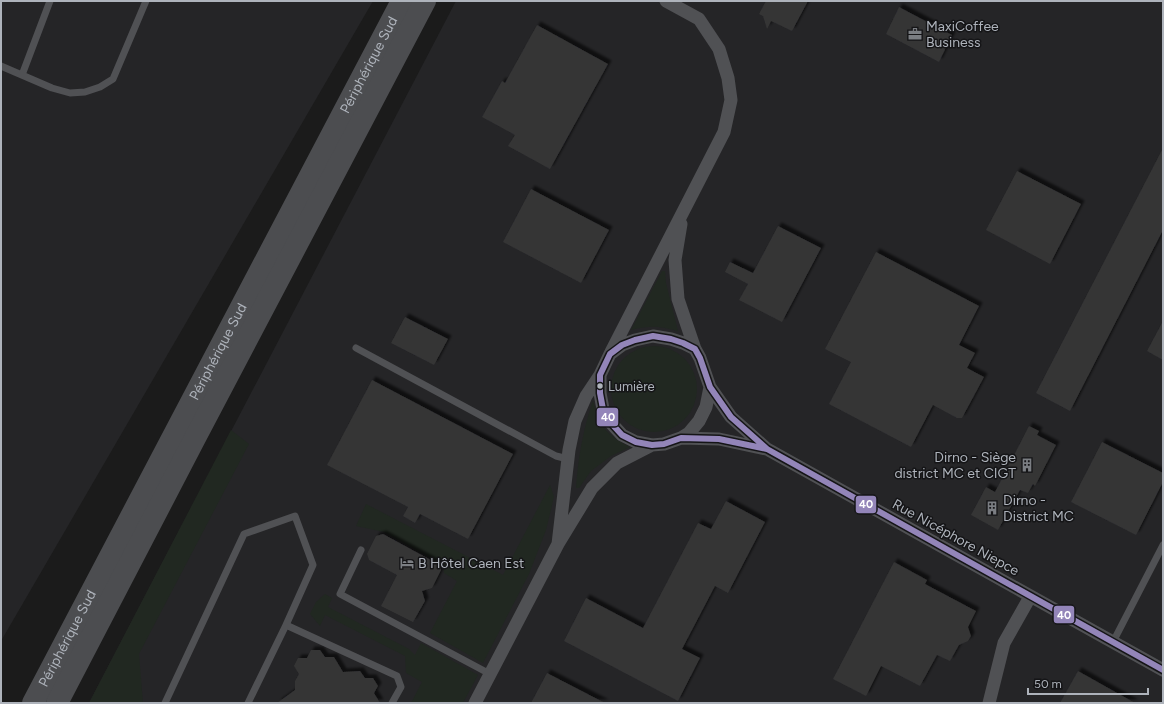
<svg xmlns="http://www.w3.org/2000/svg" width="1164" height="704" viewBox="0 0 1164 704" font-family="Figtree,sans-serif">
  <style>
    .built { fill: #252527 }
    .green { fill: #212821 }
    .building { fill: #343435; filter: url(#shadow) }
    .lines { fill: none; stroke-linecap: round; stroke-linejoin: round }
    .lane { stroke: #505154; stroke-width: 7 }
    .street { stroke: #505154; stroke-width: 13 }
    .highway { stroke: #4c4d50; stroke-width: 22 }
    .bus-1-casing { stroke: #151517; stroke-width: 9 }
    .bus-1 { stroke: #9385b9; stroke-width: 6 }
    .bus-dot { fill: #aeb3bb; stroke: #151517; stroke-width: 1.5 }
    .labels { text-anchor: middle; stroke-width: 3; stroke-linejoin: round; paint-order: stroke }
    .bus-label { font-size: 13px; fill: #aeb3bb; stroke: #151517; text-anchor: start }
    .poi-label { font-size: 14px; fill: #aeb3bb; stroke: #151517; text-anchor: start }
    .street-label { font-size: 14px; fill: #aeb3bb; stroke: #151517 }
    .line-badge { stroke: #151517; stroke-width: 1.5 }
    .badge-label { font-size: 11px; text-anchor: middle; font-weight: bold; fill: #fff }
  </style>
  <defs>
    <filter id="shadow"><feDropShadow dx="3.5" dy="-3.5" stdDeviation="1" flood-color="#0009"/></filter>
  </defs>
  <rect width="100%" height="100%" fill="#1b1b1b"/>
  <path class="built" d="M 1,1 L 373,1 L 1,641 Z
    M 456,1 L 1163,1 L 1163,703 L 89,703 Z"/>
  <path class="green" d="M 662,271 L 665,271 L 666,283 L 678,331 C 658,326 652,325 631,330 Z
    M611 389a43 43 0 1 1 86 0a43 43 0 1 1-86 0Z
    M 593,401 C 600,426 606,435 630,447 L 611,456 L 591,471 L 579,488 L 576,488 C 578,459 583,429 593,401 Z
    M 231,430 L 249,444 L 139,654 L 143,703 L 89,703 Z
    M 550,485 L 554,497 L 546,530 L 529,574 L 483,663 L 430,633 L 457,581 L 444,573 L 443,565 L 384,532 L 356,526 L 366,504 L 503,575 Z
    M 325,594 L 332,598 L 328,607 L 409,649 L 415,655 L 421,643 L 478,675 L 463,703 L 411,703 L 422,682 L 406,673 L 405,656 L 325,615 L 320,626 L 310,614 L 316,602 Z"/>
  <path class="building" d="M 766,1 L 808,1 L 792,31 L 771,21 L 767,29 L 763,16 L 759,14 Z
    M 899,7 L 952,35 L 939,62 L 886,34 Z
    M 537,25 L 608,64 L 550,169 L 508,146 L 515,135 L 482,117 L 502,81 L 505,83 Z
    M 1163,148 L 1163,230 L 1070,411 L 1036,393 Z
    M 1017,171 L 1081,204 L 1050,264 L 986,230 Z
    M 531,189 L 609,230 L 581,283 L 503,242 Z
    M 778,226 L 821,248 L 782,322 L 739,300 L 748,284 L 725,272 L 730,262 L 753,273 Z
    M 876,252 L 979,306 L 959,345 L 975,353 L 967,368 L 984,377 L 962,418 L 957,418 L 933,405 L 911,447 L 829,404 L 851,362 L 825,349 Z
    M 405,317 L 448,339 L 434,365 L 391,343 Z
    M 1163,321 L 1163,360 L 1147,351 Z
    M 372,380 L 513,454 L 468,539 L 420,514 L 415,523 L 403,516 L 408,507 L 327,465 Z
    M 1029,426 L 1039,431 L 1037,435 L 1056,445 L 1035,486 L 1033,484 L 1028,493 L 1020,490 L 998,530 L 971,515 L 986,487 L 995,492 Z
    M 1102,442 L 1163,473 L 1163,482 L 1136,535 L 1071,502 Z
    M 726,501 L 765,522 L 728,593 L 715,586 L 682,649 L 700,658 L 678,701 L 564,641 L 586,598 L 643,628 L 698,523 L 711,529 Z
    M 383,534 L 440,565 L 441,570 L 432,588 L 422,591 L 425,601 L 413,622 L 381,606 L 397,575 L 369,560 L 367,554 L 376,536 Z
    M 894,562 L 927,580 L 925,584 L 976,611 L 968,627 L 971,636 L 968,641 L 959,645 L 950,661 L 937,655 L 920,686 L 881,666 L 866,696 L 833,679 Z
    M 311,650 L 320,650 L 325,657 L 334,657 L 343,672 L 360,671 L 365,678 L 373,678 L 378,686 L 374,693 L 380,703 L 277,703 L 295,690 L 295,681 L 299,674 L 294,666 L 298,658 L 307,658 Z
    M 1078,671 L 1135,703 L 1060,703 Z
    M 547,673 L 605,703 L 531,703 Z"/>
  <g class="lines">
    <path class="lane" d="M 1,66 L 52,88 L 70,93 L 85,92 L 100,87 L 113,79 L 146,1
      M 22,75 L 50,1
      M 356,348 L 543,449 L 556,456 L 568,459
      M 361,550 L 340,594 L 490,674
      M 1113,642 L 1163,545
      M 165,703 L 244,534 L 295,516 L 313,565 L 286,625
      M 248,703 L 286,625 L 397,676 L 401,687 L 392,703"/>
    <path class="street" d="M 681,224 L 675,260 L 678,299 L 695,349
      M 611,352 L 724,132 L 731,100 L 728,78 L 719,49 L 699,19 L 666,1
      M 710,387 L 731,417 L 767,449 L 1163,670
      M 681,438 L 719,439 L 766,449
      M 558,544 L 569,450 L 575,421 L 586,396 L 600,375 L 610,354 L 622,345 L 635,340 L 653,336 L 671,339 L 683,343 L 695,349 L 700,358 L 710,387 L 706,407 L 699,421 L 689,433 L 681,438 L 664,444 L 652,445 L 636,442 L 622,435 L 611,423 L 603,409 L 600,393 L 600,375
      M 475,703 L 558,544 L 592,488 L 617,463 L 652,445
      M 989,703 L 1004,643 L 1030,597"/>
    <g class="highway">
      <path id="s1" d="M 33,703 L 402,1"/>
      <path d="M 57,703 L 194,440 L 425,1"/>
    </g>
    <g class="bus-1-casing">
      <path id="bus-1" d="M 653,336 L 671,339 L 683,343 L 695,349 L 700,358 L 710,387 L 731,417 L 767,449 L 719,439 L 681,438 L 664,444 L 652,445 L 636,442 L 622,435 L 611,423 L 603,409 L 600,393 L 600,375 L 610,354 L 622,345 L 635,340 Z
        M 767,449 L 1163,670"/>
    </g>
    <use href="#bus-1" class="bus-1"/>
  </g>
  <defs>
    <g id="office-bare" transform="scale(1.08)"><path d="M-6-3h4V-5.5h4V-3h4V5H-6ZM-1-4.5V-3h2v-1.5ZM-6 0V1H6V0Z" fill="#7b7e83" stroke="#151517" stroke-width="2.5" paint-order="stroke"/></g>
    <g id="building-bare" transform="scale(1.08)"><path d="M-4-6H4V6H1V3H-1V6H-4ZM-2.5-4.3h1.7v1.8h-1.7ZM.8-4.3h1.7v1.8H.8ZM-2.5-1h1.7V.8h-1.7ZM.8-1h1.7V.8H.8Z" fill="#7b7e83" stroke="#151517" stroke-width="2.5" paint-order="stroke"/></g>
    <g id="hotel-bare" transform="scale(1.08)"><path d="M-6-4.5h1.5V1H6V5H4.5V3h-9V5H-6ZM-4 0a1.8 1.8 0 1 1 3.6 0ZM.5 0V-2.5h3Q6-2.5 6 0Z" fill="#7b7e83" stroke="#151517" stroke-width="2.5" paint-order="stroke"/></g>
  </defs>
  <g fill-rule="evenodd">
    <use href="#office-bare" x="915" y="34"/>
    <use href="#building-bare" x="1027" y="465"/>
    <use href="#building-bare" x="992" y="508"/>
    <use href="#hotel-bare" x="407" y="563"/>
  </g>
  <circle class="bus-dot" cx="600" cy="386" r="3.5"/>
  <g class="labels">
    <g class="bus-label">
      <text x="608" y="391">Lumière</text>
    </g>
    <g class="poi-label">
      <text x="926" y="31">MaxiCoffee<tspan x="926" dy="16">Business</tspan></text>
      <text x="1016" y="462" text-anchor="end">Dirno - Siège<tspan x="1016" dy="16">district MC et CIGT</tspan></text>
      <text x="1003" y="505">Dirno -<tspan x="1003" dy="16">District MC</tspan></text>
      <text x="418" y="568">B Hôtel Caen Est</text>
    </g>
    <g class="street-label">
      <text dy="5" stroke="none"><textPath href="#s1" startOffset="721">Périphérique Sud</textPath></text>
      <text dy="5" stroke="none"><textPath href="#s1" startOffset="397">Périphérique Sud</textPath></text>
      <text transform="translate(956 537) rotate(29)" y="5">Rue Nicéphore Niepce</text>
      <text dy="5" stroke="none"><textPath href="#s1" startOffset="73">Périphérique Sud</textPath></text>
    </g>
  </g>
  <g class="line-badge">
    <rect x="596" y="407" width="23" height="20" rx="4" fill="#9385b9"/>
    <rect x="855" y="495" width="22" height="19" rx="4" fill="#9385b9"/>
    <rect x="1053" y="605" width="22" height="19" rx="4" fill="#9385b9"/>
  </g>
  <g class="badge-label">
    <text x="608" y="421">40</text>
    <text x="866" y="508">40</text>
    <text x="1064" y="619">40</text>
  </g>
  <rect width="1164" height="704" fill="none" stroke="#aeb3bb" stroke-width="4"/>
  <path d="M1028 688v6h120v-6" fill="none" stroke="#aeb3bb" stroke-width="2"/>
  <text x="1034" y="688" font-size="12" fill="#aeb3bb" stroke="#151517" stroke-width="3" paint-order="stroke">50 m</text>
</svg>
